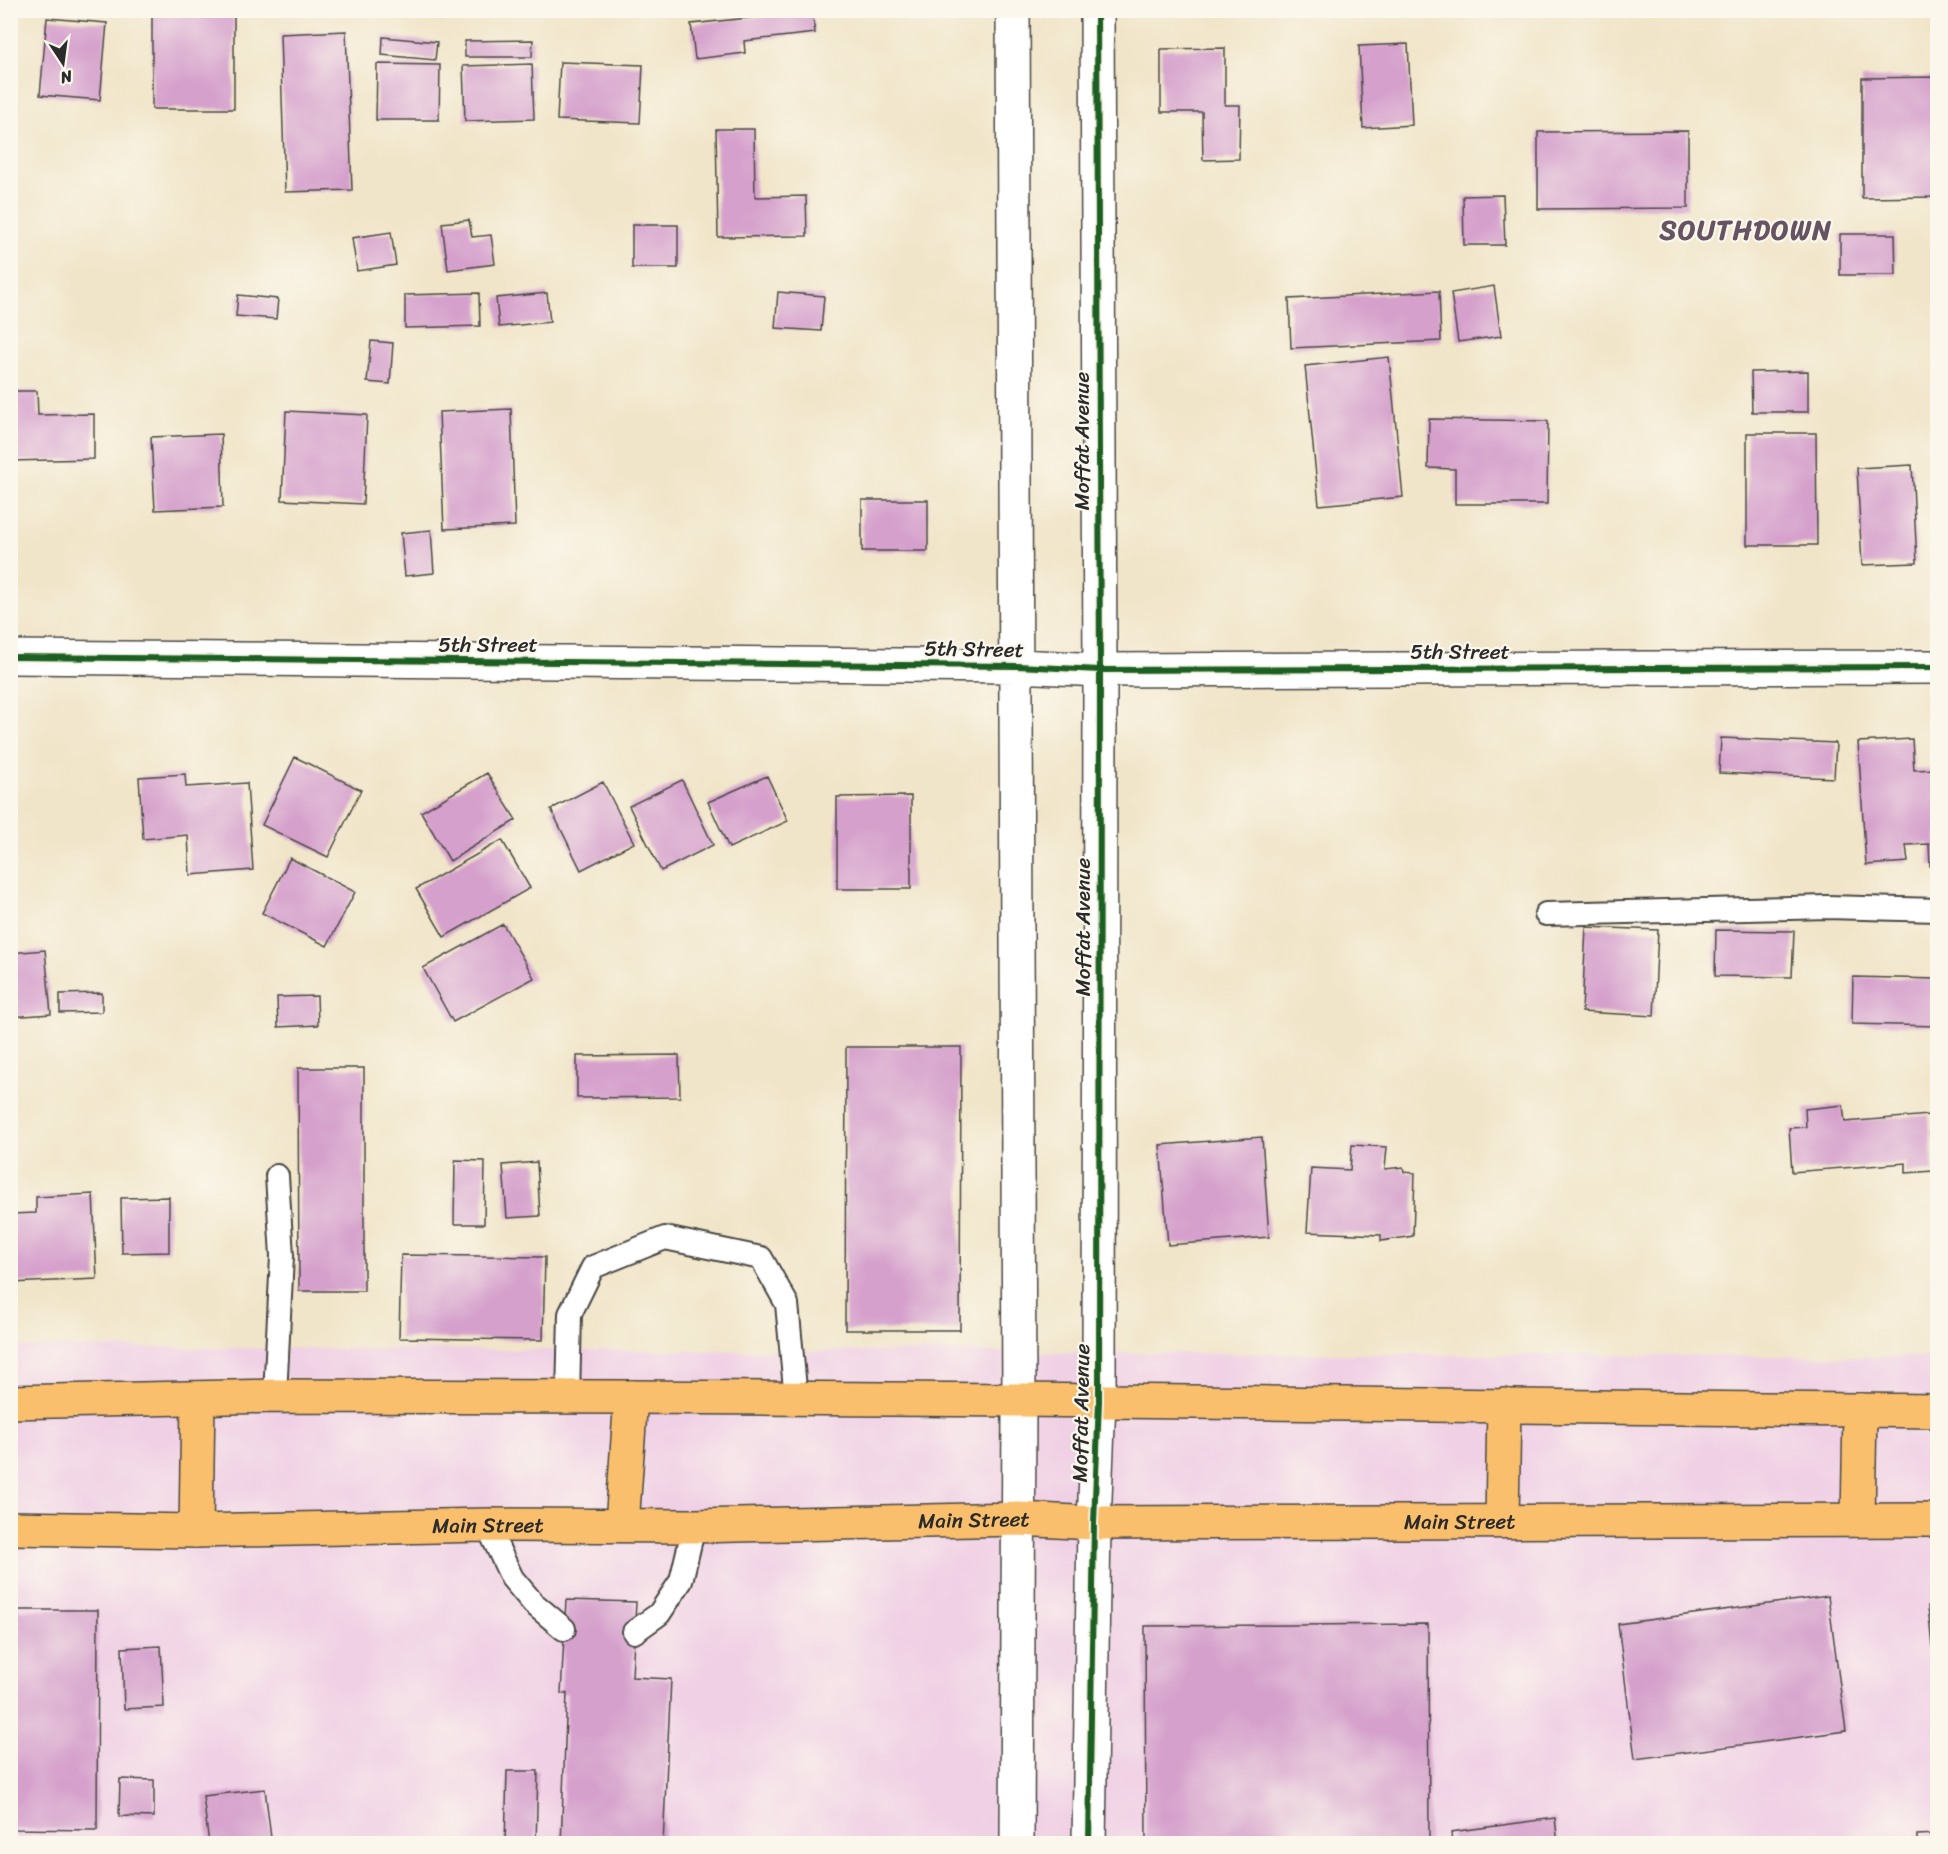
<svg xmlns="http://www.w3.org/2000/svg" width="1948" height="1854" viewBox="0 0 1948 1854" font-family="Sriracha,sans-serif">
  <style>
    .built { fill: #f0d0e5 }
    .building { fill: #d5a0cc }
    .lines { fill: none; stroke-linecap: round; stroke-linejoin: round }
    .service-casing { stroke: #494743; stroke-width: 26 }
    .minor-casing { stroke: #494743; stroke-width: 36 }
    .trunk-casing { stroke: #494743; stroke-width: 36 }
    .service { stroke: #fff; stroke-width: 22 }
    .minor { stroke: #fff; stroke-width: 33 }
    .trunk { stroke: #f9bf6d; stroke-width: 33 }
    .cycleway-casing { stroke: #fbf7ec; stroke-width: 10 }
    .cycleway { stroke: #1b5e20; stroke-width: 6 }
    .labels { text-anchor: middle; stroke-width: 4.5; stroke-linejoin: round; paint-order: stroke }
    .street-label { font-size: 21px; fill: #2b2b2b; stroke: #fbf7ec }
    .district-label { font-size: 27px; font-weight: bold; letter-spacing: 1.5px; fill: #665463; stroke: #fbf7ec }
  </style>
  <rect width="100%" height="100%" fill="#fbf7ec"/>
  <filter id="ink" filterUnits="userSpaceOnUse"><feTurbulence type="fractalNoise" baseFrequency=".0167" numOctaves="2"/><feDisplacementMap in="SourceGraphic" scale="12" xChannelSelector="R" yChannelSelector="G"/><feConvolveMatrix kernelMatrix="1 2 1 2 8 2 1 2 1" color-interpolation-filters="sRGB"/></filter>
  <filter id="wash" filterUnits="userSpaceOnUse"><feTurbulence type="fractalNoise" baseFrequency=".008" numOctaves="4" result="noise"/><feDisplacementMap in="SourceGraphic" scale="24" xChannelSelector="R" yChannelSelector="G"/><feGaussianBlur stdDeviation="1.35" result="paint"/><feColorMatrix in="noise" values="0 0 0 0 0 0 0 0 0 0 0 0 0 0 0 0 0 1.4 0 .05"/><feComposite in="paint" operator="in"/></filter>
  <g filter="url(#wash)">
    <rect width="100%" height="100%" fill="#f1e5c9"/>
    <path class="built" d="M 11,1347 L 1937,1357 L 1937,1843 L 11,1844 Z"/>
    <g id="blocks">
      <path class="building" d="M 767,10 L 812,10 L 815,33 L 744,41 L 745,53 L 695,59 L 691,24 L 767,16 Z
        M 152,12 L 234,12 L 234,109 L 152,109 Z
        M 47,18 L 107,23 L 100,100 L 40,95 Z
        M 346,31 L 352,190 L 285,192 L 280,34 Z
        M 383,37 L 437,42 L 435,60 L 382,55 Z
        M 533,40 L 532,57 L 465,57 L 465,41 Z
        M 1408,44 L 1412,125 L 1363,128 L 1359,46 Z
        M 1225,48 L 1225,105 L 1240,105 L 1239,159 L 1203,160 L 1202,112 L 1161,112 L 1161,49 Z
        M 560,62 L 643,65 L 640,123 L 557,120 Z
        M 377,64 L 440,65 L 439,120 L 376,120 Z
        M 532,64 L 534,119 L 465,121 L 463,66 Z
        M 1938,77 L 1938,197 L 1862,198 L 1862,78 Z
        M 716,129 L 754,129 L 755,197 L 806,196 L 807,236 L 718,237 Z
        M 1688,131 L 1688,208 L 1538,209 L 1538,132 Z
        M 1503,195 L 1505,245 L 1464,245 L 1463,196 Z
        M 469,220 L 472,237 L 491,235 L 495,264 L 448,270 L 442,223 Z
        M 632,225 L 678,225 L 678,268 L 632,268 Z
        M 391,232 L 396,265 L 357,271 L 352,238 Z
        M 1840,234 L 1895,234 L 1896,275 L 1840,275 Z
        M 1494,286 L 1501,336 L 1458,342 L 1451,293 Z
        M 1439,291 L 1441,341 L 1291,348 L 1289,299 Z
        M 778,292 L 824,296 L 821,331 L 775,328 Z
        M 479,293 L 480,326 L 405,328 L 405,295 Z
        M 547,293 L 550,322 L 499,327 L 496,298 Z
        M 238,295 L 278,299 L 276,319 L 236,316 Z
        M 371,341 L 393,343 L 390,384 L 367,382 Z
        M 1389,357 L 1403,497 L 1319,505 L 1305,366 Z
        M 1808,371 L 1808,412 L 1752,412 L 1751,372 Z
        M 10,391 L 37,391 L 38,415 L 94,414 L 94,459 L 10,461 Z
        M 511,409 L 515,526 L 444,529 L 439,412 Z
        M 286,411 L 367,415 L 363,504 L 282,500 Z
        M 1429,419 L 1548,421 L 1547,504 L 1455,504 L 1455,469 L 1428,468 Z
        M 1747,433 L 1816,433 L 1817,545 L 1747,545 Z
        M 221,434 L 223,507 L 155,510 L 151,437 Z
        M 1912,465 L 1917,563 L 1862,565 L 1857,468 Z
        M 862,500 L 928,500 L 928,551 L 862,551 Z
        M 431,530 L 434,573 L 405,576 L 401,533 Z
        M 1721,738 L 1836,743 L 1834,778 L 1719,773 Z
        M 1912,739 L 1914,770 L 1938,769 L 1938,866 L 1930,866 L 1929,844 L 1906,845 L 1908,862 L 1866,865 L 1858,742 Z
        M 295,757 L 361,790 L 328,857 L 262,825 Z
        M 487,773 L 516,820 L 450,861 L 421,812 Z
        M 185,774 L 186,787 L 247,783 L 253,870 L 190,875 L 188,835 L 143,839 L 139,777 Z
        M 767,776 L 788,821 L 729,848 L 708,802 Z
        M 682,780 L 713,845 L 661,871 L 629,806 Z
        M 603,782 L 634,843 L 581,870 L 551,809 Z
        M 911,796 L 911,889 L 837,889 L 837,797 Z
        M 502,840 L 530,888 L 444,937 L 416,889 Z
        M 290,858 L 355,892 L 327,946 L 262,913 Z
        M 503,924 L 534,978 L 453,1022 L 423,968 Z
        M 1586,927 L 1658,930 L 1654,1016 L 1582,1012 Z
        M 1716,930 L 1794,931 L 1792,977 L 1715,976 Z
        M 45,950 L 51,1014 L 10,1017 L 10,953 Z
        M 1853,977 L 1938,979 L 1938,1026 L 1852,1024 Z
        M 102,993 L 102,1012 L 60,1013 L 60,994 Z
        M 317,996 L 318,1025 L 278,1027 L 277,997 Z
        M 846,1047 L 961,1047 L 960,1330 L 845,1330 Z
        M 679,1055 L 680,1097 L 577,1098 L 577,1056 Z
        M 298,1068 L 364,1068 L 364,1291 L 299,1291 Z
        M 1843,1105 L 1845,1122 L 1929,1115 L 1933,1171 L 1906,1173 L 1906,1163 L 1792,1172 L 1789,1128 L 1806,1127 L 1805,1109 Z
        M 1262,1137 L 1269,1237 L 1168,1245 L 1160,1145 Z
        M 1352,1145 L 1387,1147 L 1385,1169 L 1403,1167 L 1404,1172 L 1415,1173 L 1413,1236 L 1381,1241 L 1381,1235 L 1307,1232 L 1311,1168 L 1350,1170 Z
        M 455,1160 L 485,1161 L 484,1224 L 454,1224 Z
        M 537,1162 L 540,1216 L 507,1218 L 503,1165 Z
        M 93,1194 L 97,1279 L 11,1283 L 10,1214 L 36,1213 L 36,1197 Z
        M 169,1197 L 169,1252 L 122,1253 L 121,1198 Z
        M 401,1255 L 545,1257 L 543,1340 L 399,1338 Z
        M 1828,1596 L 1846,1731 L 1635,1759 L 1618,1624 Z
        M 566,1600 L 636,1602 L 632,1677 L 671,1679 L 663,1844 L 561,1844 L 567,1693 L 561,1694 Z
        M 1938,1605 L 1938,1647 L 1932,1647 L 1928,1606 Z
        M 10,1610 L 98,1610 L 97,1830 L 10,1829 Z
        M 1428,1624 L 1429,1844 L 1146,1844 L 1145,1626 Z
        M 161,1646 L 164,1707 L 124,1709 L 122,1648 Z
        M 1933,1671 L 1938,1671 L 1938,1732 L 1936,1732 Z
        M 507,1771 L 538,1771 L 536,1844 L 505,1844 Z
        M 120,1779 L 154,1780 L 154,1817 L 119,1816 Z
        M 265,1789 L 271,1838 L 228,1844 L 209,1844 L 203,1796 Z
        M 1555,1818 L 1558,1844 L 1452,1844 L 1451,1832 Z
        M 1938,1834 L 1938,1844 L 1917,1844 L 1917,1835 Z"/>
    </g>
  </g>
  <g filter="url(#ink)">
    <use href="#blocks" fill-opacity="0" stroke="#494743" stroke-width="1.5"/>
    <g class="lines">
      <g class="service-casing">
        <path id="service" d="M 1546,914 L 1827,907 L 1938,910
          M 275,1396 L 282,1256 L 277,1176
          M 568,1397 L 570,1314 L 593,1267 L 665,1238 L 761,1258 L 787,1304 L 796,1399
          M 487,1525 L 512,1578 L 533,1603 L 564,1629
          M 634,1632 L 659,1614 L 681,1581 L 694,1526"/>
      </g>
      <g class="minor-casing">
        <path id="minor" d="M 1013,10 L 1019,1400 L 1017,1844
          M 10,657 L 1017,666 L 1100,670 L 1938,667
          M 1089,1844 L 1094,1523 L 1099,1401 L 1100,670 L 1097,10"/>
      </g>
      <g class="trunk-casing">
        <g id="trunk">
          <path d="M 10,1402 L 275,1396 L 631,1397 L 1019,1400 L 1938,1411"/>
          <path d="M 1858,1520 L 1860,1410"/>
          <path d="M 1502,1521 L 1504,1405"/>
          <path d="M 622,1525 L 631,1397"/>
          <path id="s1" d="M 10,1528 L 196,1531 L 487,1525 L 694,1526 L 1019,1519 L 1094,1523 L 1938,1520"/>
          <path d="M 196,1531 L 198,1398"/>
        </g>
      </g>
      <use href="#service" class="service"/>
      <use href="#minor" class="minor"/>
      <use href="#trunk" class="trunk"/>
      <g class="cycleway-casing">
        <path id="cycleway" d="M 10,657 L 1017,666 L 1100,670 L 1938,667
          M 1089,1844 L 1094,1523 L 1099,1401 L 1100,670 L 1097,10"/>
      </g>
      <use href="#cycleway" class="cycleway"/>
    </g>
  </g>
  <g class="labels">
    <g class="street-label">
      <text transform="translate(1082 441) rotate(-90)" y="7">Moffat Avenue</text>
      <text x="488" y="652">5th Street</text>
      <text transform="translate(974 649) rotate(1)" y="7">5th Street</text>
      <text x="1460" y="659">5th Street</text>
      <text transform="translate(1083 927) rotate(-90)" y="7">Moffat Avenue</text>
      <text transform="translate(1081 1413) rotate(-89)" y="7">Moffat Avenue</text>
      <text dy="7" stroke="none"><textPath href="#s1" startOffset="964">Main Street</textPath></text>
      <text dy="7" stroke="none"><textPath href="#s1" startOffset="1450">Main Street</textPath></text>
      <text dy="7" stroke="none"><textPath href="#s1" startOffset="478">Main Street</textPath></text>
    </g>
    <g class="district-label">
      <text x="1746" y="239">SOUTHDOWN</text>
    </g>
  </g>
  <rect width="1948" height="1854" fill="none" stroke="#fbf7ec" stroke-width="36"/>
  <g transform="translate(63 63) rotate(167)" stroke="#fbf7ec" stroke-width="4.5" paint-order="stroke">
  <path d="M0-4.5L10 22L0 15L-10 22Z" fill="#2b2b2b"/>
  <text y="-9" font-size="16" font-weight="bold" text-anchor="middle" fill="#2b2b2b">N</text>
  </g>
</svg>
